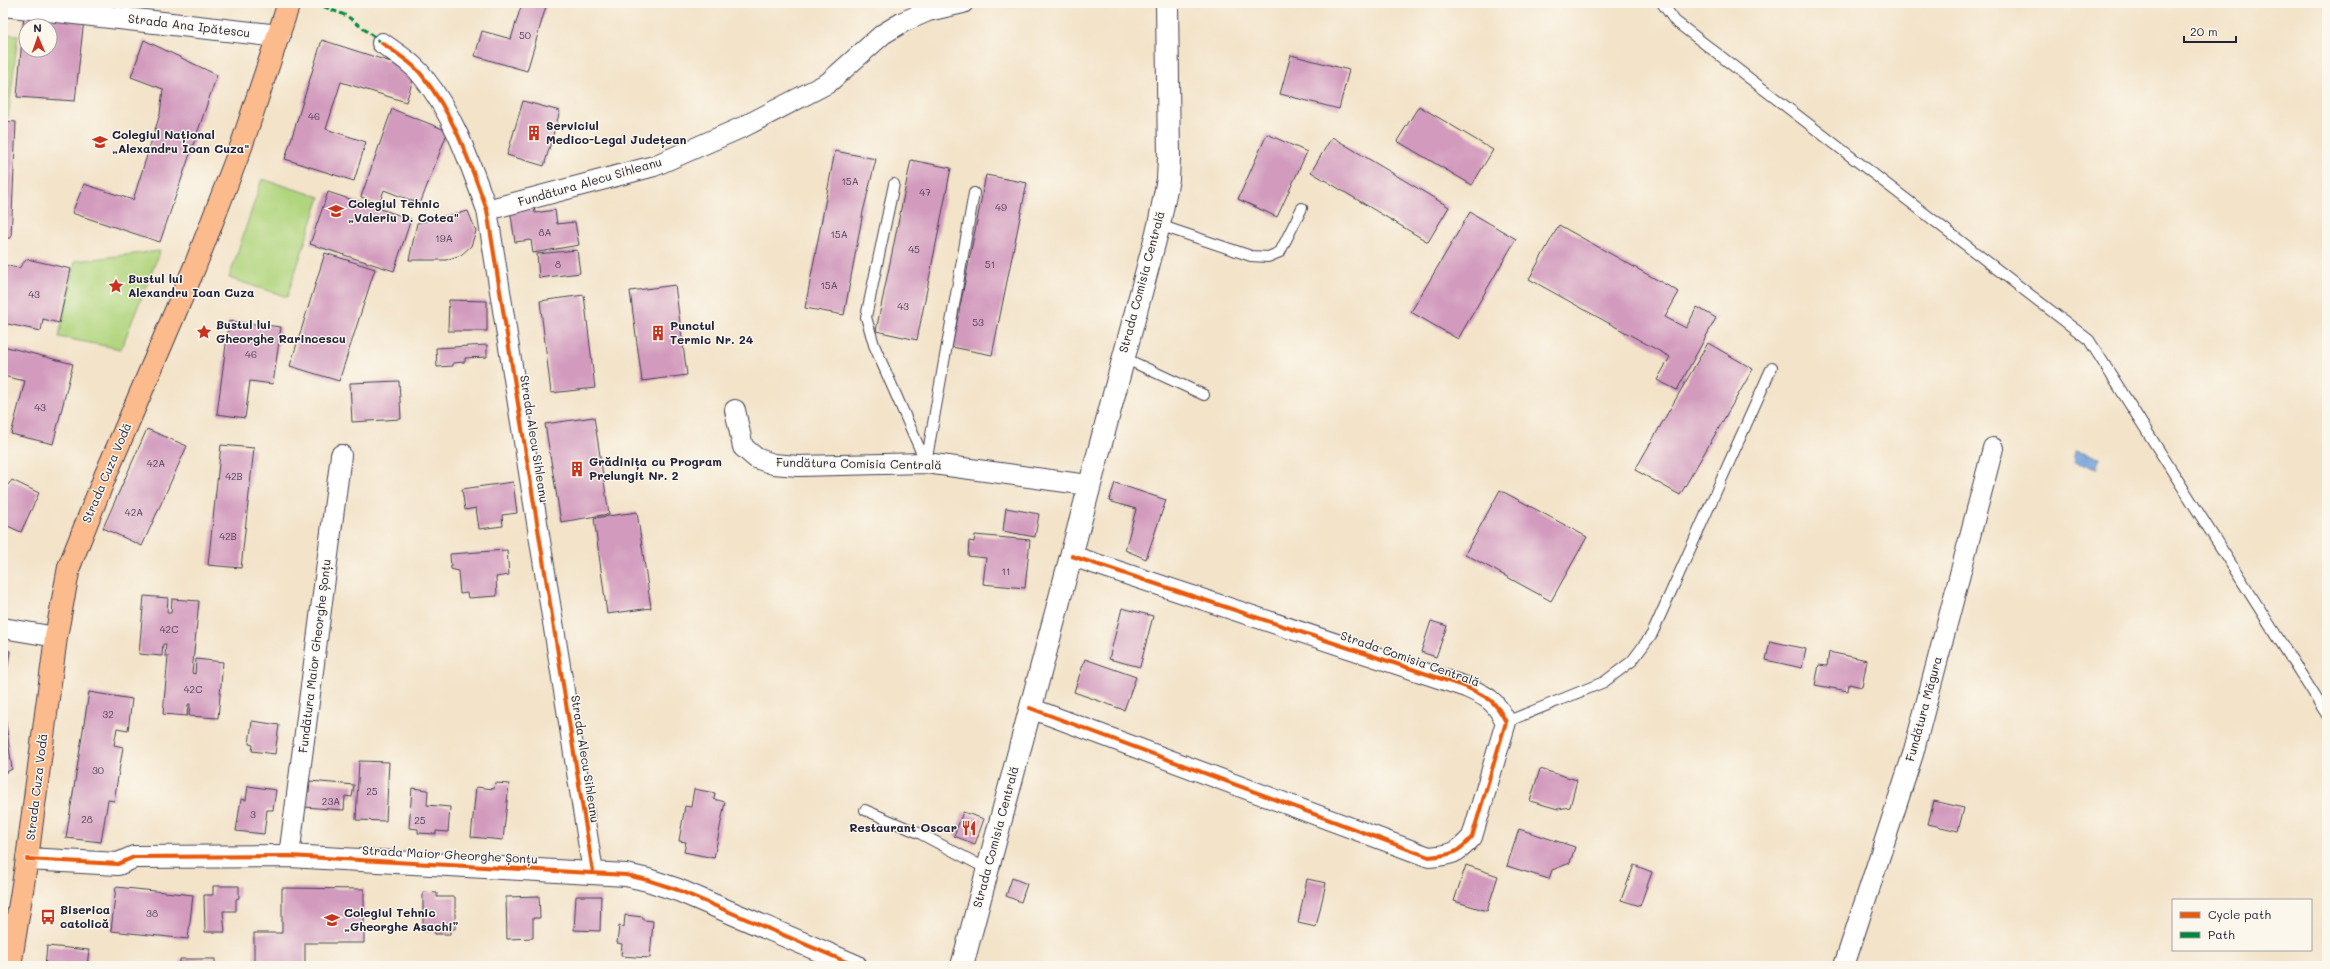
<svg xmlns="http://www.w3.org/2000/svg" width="2330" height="969" viewBox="0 0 2330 969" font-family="Mali,sans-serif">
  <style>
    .green { fill: #b1d57e; stroke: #6a7c5c }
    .water { fill: #6a9ed6; stroke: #466088 }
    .building { fill: #d29abd; fill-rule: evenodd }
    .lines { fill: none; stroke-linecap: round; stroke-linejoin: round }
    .service-casing { stroke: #413f50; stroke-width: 12 }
    .minor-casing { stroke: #413f50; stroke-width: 22 }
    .tertiary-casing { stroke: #413f50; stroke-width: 24 }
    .primary-casing { stroke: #413f50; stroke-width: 24 }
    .service { stroke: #fff; stroke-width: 10 }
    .minor { stroke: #fff; stroke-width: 20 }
    .tertiary { stroke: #fff; stroke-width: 22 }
    .primary { stroke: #fbbb8c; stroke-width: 22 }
    .quiet { stroke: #00873e; stroke-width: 3; stroke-dasharray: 6 3; stroke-linecap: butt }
    .cycleway-casing { stroke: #fbf7ec; stroke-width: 6 }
    .cycleway { stroke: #e8590c; stroke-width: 4 }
    .labels { text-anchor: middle; stroke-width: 3; stroke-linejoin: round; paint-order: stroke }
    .number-label { font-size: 10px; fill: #4e405c }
    .street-label { font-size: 12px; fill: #22223b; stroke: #fbf7ec }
    .poi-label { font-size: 12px; font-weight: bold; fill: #22223b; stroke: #fbf7ec; text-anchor: start }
  </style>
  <rect width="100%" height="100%" fill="#fbf7ec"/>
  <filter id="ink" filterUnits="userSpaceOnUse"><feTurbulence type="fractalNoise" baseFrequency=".025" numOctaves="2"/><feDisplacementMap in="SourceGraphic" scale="8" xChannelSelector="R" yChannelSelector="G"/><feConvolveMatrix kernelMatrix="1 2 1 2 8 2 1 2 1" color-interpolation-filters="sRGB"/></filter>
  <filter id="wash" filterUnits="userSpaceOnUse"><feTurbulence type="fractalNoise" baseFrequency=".012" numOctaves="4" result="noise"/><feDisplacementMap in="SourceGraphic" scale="16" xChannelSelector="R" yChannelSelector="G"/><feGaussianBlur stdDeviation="0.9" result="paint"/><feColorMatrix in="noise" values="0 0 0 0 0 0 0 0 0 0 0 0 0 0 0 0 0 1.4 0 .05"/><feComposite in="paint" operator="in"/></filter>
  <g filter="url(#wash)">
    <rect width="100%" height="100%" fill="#f3e3c9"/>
    <path class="green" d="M 3,34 L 18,35 L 8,117 L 3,117 Z
      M 262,179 L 320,197 L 287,297 L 229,278 Z
      M 160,251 L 121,349 L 59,337 L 75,261 Z"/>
    <path class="water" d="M 2075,451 L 2100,457 L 2098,468 L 2073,462 Z"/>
    <g id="blocks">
      <path class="building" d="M 522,3 L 547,3 L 527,71 L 475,56 L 482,31 L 511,39 Z
        M 24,16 L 84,19 L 75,101 L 17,97 ZM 26,26 L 50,26 L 50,50 L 26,50 Z
        M 144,40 L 217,75 L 160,242 L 72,213 L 84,184 L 133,200 L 160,114 L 163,89 L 131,77 Z
        M 322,40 L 416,70 L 406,102 L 341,82 L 326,129 L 366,142 L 354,181 L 285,159 Z
        M 1291,55 L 1349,70 L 1339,109 L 1280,94 Z
        M 523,101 L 560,111 L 544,166 L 507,155 Z
        M 1419,106 L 1493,150 L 1472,185 L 1397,141 Z
        M 392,109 L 448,131 L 420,204 L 384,190 L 379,204 L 361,197 Z
        M 3,121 L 16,122 L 11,238 L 3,238 Z
        M 1267,134 L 1307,152 L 1277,217 L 1238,199 Z
        M 1332,137 L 1449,207 L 1428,242 L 1311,172 Z
        M 835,151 L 876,159 L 863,212 L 844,315 L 805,308 Z
        M 911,160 L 951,168 L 917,340 L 876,331 Z
        M 986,175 L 1027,183 L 992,355 L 952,347 Z
        M 328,192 L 411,219 L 394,271 L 310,244 Z
        M 534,205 L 535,213 L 555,210 L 557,224 L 575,222 L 579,245 L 533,253 L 531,240 L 515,242 L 510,209 Z
        M 468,211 L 476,231 L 471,246 L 461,255 L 446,260 L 409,260 L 417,223 Z
        M 1470,212 L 1516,239 L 1458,339 L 1411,312 Z
        M 1559,225 L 1679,292 L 1665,317 L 1686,328 L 1697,307 L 1716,318 L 1677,390 L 1657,380 L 1670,357 L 1529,279 Z
        M 577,250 L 580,273 L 539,278 L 537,254 Z
        M 325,253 L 375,269 L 339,381 L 290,366 Z
        M 27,259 L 71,269 L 59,323 L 43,319 L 41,331 L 3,323 L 3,265 L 19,268 Z
        M 675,285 L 687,375 L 642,381 L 630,291 Z
        M 584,295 L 595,388 L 551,393 L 540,301 Z
        M 449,300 L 487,301 L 487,331 L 448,331 Z
        M 229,321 L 281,327 L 273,384 L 250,381 L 245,418 L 217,414 Z
        M 1708,343 L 1753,369 L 1680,495 L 1635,470 Z
        M 487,345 L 487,357 L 465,358 L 465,362 L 453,363 L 453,366 L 437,367 L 436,348 Z
        M 3,346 L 73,364 L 53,444 L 11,434 L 25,381 L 3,376 Z
        M 399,381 L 401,419 L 352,422 L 350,383 Z
        M 594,417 L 609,514 L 561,522 L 545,424 Z
        M 147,429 L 187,446 L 142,546 L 103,528 Z
        M 221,445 L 254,448 L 241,568 L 208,565 Z
        M 12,480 L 39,493 L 21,532 L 3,524 L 3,483 L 8,485 Z
        M 513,482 L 517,513 L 502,515 L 503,526 L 479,529 L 476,508 L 465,510 L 462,489 Z
        M 1115,483 L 1166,500 L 1146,559 L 1125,550 L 1136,509 L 1109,501 Z
        M 1500,490 L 1587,537 L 1551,601 L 1465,554 Z
        M 1006,508 L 1039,514 L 1035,537 L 1003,531 Z
        M 637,512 L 651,608 L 607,614 L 594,518 Z
        M 975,535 L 1030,540 L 1025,588 L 983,584 L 986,558 L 968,556 L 969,541 L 974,542 Z
        M 507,550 L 509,575 L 496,577 L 497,596 L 468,598 L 467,593 L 460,594 L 458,571 L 451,569 L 450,554 Z
        M 144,596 L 168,598 L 167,613 L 171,613 L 172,599 L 199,601 L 192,673 L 195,674 L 196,659 L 223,662 L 218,718 L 189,716 L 190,704 L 188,704 L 187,716 L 163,714 L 168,656 L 165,656 L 166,644 L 163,644 L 162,656 L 139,654 Z
        M 1122,608 L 1153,616 L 1140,667 L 1109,659 Z
        M 1431,621 L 1447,626 L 1436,657 L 1421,652 Z
        M 1770,641 L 1806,649 L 1802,668 L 1766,660 Z
        M 3,650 L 10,651 L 4,691 L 3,691 Z
        M 1829,652 L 1867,660 L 1862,687 L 1849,684 L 1848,691 L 1815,685 L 1819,665 L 1827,666 Z
        M 1085,659 L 1136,677 L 1124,710 L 1074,692 Z
        M 89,692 L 132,699 L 128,730 L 117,728 L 114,745 L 123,747 L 114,801 L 108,800 L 101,842 L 66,838 Z
        M 3,715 L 5,716 L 12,769 L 3,774 Z
        M 252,721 L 279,725 L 275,754 L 252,751 L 253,745 L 249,744 Z
        M 359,761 L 389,762 L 386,821 L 356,820 Z
        M 1540,769 L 1577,780 L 1570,807 L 1558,809 L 1530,801 Z
        M 310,781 L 354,785 L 352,797 L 345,796 L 344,810 L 304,807 L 305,792 L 309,792 Z
        M 495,783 L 509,784 L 503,840 L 471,837 L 476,787 L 494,789 Z
        M 248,786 L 276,790 L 273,810 L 267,810 L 264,834 L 236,831 L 241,799 L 246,800 Z
        M 412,788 L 428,790 L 427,805 L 450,807 L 448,832 L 436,831 L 436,834 L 418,833 L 418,829 L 409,828 Z
        M 694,789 L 715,793 L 714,799 L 725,802 L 714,858 L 684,852 L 686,842 L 679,841 L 685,806 L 691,807 Z
        M 1934,801 L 1964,808 L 1958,831 L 1928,824 Z
        M 963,812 L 984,819 L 975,844 L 954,836 Z
        M 1519,829 L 1575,847 L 1570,863 L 1552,870 L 1549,879 L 1507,866 Z
        M 1466,865 L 1498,876 L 1487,911 L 1454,901 Z
        M 1634,865 L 1652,872 L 1640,906 L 1621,900 Z
        M 1012,878 L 1027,884 L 1021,902 L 1006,896 Z
        M 1307,879 L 1326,883 L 1316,927 L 1298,923 Z
        M 213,886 L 239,886 L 239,898 L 236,899 L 236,911 L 223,911 L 225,932 L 205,932 L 204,895 L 213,895 Z
        M 116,887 L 193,895 L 188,939 L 111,931 Z
        M 282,888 L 364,889 L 364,943 L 305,943 L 305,966 L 254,966 L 254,933 L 282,933 Z
        M 423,892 L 437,893 L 437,897 L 455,897 L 455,929 L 450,929 L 450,934 L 435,934 L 435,931 L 423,931 Z
        M 539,896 L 540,918 L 533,918 L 533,938 L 507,939 L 506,897 Z
        M 576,896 L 601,896 L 600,931 L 574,930 Z
        M 625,915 L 643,917 L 643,920 L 653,921 L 650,958 L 621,956 L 622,944 L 617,943 L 619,926 L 624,927 Z
        M 47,946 L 89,950 L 87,966 L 45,966 Z
        M 180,959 L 215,959 L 215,966 L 180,966 Z"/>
    </g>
  </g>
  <g filter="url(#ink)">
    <use href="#blocks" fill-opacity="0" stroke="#413f50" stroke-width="1"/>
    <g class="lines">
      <g class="service-casing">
        <path id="service" d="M 1662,3 L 1675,21 L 2089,340 L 2327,715
          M 894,184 L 866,317 L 874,345 L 926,463
          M 1159,225 L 1251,256 L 1268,257 L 1280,252 L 1302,208
          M 1122,357 L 1204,395
          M 926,463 L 974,193
          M 1506,722 L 1604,682 L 1632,661 L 1652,634 L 1772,367
          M 865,810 L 921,834 L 987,869"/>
      </g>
      <g class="minor-casing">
        <path id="minor" d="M 382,43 C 396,53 413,63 424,78 C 455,117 470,164 487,210 L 593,872
          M 487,210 L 654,166 L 745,126 L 828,83 L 883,34 L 903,22 L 928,11 L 963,3
          M 735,410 L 743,447 L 756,458 L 773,464 L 798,466 L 926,463 L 1088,485
          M 3,628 L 56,637
          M 1030,708 L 1429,857 C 1451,855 1457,854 1472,837 L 1506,722 C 1495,700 1488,697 1466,687 L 1072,556
          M 289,856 L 341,455
          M 1844,966 L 1913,754 L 1993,448"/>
      </g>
      <g class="tertiary-casing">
        <path id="tertiary" d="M 3,5 L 279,36
          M 27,859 L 118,864 L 134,857 L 289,856 L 626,875 L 648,880 L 678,890 L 856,966
          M 962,966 L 1159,225 L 1168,179 L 1169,158 L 1167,3"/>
      </g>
      <g class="primary-casing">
        <path id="primary" d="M 10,966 L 27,859 L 56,637 L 69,567 L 106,474 L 195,266 L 241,147 L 289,3"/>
      </g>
      <use href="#service" class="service"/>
      <use href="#minor" class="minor"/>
      <use href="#tertiary" class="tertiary"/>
      <use href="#primary" class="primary"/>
      <path class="quiet" d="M 315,3 L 347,16 L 382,43
        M 289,4 L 294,3"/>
      <g class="cycleway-casing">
        <path id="cycleway" d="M 382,43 C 396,53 413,63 424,78 C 455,117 470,164 487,210 L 593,872
          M 1030,708 L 1429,857 C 1451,855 1457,854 1472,837 L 1506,722 C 1495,700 1488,697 1466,687 L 1072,556
          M 27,859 L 118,864 L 134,857 L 289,856 L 626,875 L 648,880 L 678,890 L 856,966"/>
      </g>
      <use href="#cycleway" class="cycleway"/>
    </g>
  </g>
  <defs>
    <g id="building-bare" transform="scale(1.2)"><path d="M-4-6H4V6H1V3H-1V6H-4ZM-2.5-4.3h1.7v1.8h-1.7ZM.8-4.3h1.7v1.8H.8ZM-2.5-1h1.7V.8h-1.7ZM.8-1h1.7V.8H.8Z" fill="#c8321e" stroke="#fbf7ec" stroke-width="2.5" paint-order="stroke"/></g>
    <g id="university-bare" transform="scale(1.2)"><path d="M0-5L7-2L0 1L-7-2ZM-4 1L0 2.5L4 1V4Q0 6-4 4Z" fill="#c8321e" stroke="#fbf7ec" stroke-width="2.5" paint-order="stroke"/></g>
    <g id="school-bare" transform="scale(1.2)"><path d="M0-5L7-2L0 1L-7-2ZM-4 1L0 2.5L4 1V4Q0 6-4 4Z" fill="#c8321e" stroke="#fbf7ec" stroke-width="2.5" paint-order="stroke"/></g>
    <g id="sight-bare" transform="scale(1.2)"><path d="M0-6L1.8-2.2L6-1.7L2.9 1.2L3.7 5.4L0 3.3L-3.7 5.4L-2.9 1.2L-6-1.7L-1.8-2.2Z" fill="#c8321e" stroke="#fbf7ec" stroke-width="2.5" paint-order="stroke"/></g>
    <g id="restaurant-bare" transform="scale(1.2)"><path d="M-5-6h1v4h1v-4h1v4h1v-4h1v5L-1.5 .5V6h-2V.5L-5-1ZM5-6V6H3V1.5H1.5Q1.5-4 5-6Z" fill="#c8321e" stroke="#fbf7ec" stroke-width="2.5" paint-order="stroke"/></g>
    <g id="bus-bare" transform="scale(1.2)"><path d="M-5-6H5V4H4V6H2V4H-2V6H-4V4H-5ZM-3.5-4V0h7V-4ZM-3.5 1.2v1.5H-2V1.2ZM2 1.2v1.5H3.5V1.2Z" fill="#c8321e" stroke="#fbf7ec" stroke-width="2.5" paint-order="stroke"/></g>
  </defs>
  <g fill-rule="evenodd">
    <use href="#building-bare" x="534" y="133"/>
    <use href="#university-bare" x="100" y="142"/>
    <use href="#school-bare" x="336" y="211"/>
    <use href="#sight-bare" x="116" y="286"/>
    <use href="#sight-bare" x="204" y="332"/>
    <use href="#building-bare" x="658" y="333"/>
    <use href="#building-bare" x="577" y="469"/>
    <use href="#restaurant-bare" x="969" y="828"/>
    <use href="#bus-bare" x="48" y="917"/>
    <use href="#school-bare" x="332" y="920"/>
  </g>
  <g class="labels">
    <g class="number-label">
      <text x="525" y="39">50</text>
      <text x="314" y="120">46</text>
      <text x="850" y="185">15A</text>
      <text x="925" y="196">47</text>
      <text x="1001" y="211">49</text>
      <text x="545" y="236">8A</text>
      <text x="839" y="238">15A</text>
      <text x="444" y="242">19A</text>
      <text x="914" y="253">45</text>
      <text x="558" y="268">8</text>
      <text x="990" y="268">51</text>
      <text x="829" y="289">15A</text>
      <text x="34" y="298">43</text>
      <text x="903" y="310">43</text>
      <text x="978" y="326">53</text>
      <text x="251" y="358">46</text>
      <text x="40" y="411">43</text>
      <text x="156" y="467">42A</text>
      <text x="234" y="480">42B</text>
      <text x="134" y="516">42A</text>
      <text x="228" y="540">42B</text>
      <text x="1006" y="575">11</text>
      <text x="169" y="633">42C</text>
      <text x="193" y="693">42C</text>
      <text x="108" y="718">32</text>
      <text x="98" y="774">30</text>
      <text x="372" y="795">25</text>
      <text x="331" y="805">23A</text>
      <text x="253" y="818">3</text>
      <text x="87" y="823">28</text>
      <text x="420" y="824">25</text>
      <text x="152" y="917">38</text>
    </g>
    <g class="street-label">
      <text transform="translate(189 26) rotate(7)" y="4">Strada Ana Ipătescu</text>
      <text transform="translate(590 182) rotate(-16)" y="4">Fundătura Alecu Sihleanu</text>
      <text transform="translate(1142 282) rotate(-75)" y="4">Strada Comisia Centrală</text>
      <text transform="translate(534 439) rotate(81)" y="4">Strada Alecu Sihleanu</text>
      <text transform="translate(859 464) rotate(1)" y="4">Fundătura Comisia Centrală</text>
      <text transform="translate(107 473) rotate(-67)" y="4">Strada Cuza Vodă</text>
      <text transform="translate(315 656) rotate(-83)" y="4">Fundătura Maior Gheorghe Șonțu</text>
      <text transform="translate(1410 659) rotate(19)" y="4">Strada Comisia Centrală</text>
      <text transform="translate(1924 709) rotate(-75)" y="4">Fundătura Măgura</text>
      <text transform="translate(585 759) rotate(81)" y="4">Strada Alecu Sihleanu</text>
      <text transform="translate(37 787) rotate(-83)" y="4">Strada Cuza Vodă</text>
      <text transform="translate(996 837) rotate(-75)" y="4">Strada Comisia Centrală</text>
      <text transform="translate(450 855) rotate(3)" y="4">Strada Maior Gheorghe Șonțu</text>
    </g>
    <g class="poi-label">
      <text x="546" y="130">Serviciul<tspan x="546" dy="14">Medico-Legal Județean</tspan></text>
      <text x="112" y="139">Colegiul Național<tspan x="112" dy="14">„Alexandru Ioan Cuza"</tspan></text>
      <text x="348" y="208">Colegiul Tehnic<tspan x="348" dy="14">„Valeriu D. Cotea"</tspan></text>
      <text x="128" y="283">Bustul lui<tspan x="128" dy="14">Alexandru Ioan Cuza</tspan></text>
      <text x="216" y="329">Bustul lui<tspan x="216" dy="14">Gheorghe Rarincescu</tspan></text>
      <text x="670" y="330">Punctul<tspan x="670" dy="14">Termic Nr. 24</tspan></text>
      <text x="589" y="466">Grădinița cu Program<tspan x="589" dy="14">Prelungit Nr. 2</tspan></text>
      <text x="957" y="832" text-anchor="end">Restaurant Oscar</text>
      <text x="60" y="914">Biserica<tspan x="60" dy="14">catolică</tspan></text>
      <text x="344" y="917">Colegiul Tehnic<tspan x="344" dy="14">„Gheorghe Asachi”</tspan></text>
    </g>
  </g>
  <rect width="2330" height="969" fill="none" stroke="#fbf7ec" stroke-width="16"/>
  <rect x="2172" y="899" width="140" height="52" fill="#fbf7ec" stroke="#a4a2a5"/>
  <rect x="2180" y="912" width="20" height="6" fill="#e8590c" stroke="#a4a2a5"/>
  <text x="2208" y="919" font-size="12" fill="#22223b">Cycle path</text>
  <rect x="2180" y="932" width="20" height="6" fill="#00873e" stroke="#a4a2a5"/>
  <text x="2208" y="939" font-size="12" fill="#22223b">Path</text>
  <g transform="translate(38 38) rotate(358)"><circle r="19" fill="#fbf7ec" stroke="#a4a2a5"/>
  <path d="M0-3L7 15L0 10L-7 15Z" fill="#c8321e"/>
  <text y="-6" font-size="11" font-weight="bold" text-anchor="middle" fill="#22223b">N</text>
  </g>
  <path d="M2184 36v6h52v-6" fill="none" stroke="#22223b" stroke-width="2"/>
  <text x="2190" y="36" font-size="12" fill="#22223b" stroke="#fbf7ec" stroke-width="3" paint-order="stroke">20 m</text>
</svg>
